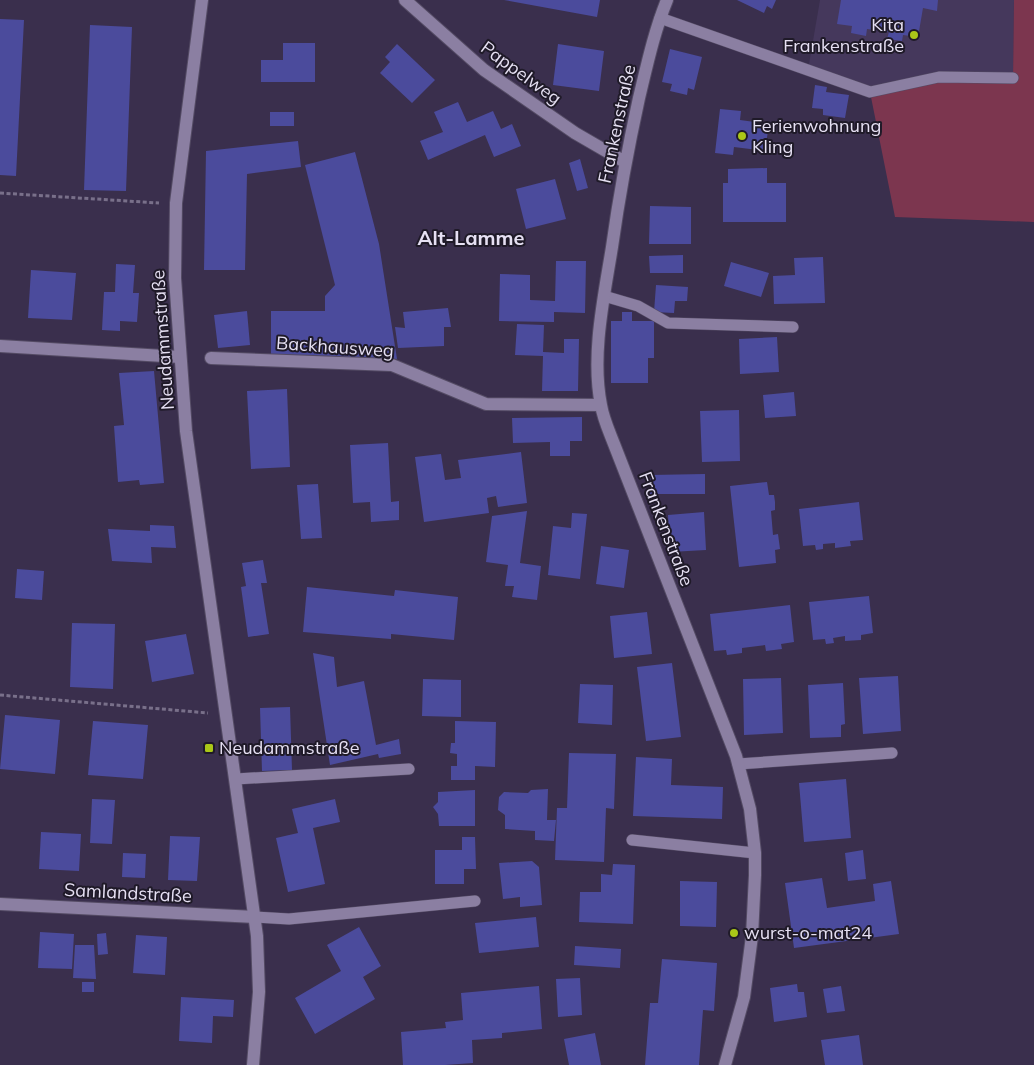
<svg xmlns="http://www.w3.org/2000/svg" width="1034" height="1065" viewBox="0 0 1034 1065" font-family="Mulish,sans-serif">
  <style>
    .built { fill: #45385c }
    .green { fill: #7c364f }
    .building { fill: #4b4b9c }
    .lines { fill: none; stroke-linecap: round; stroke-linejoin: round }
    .service-casing { stroke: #544b64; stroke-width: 12 }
    .minor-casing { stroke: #544b64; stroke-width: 14 }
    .secondary-casing { stroke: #544b64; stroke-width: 14 }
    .path { stroke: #79708a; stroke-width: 3; stroke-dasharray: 4 2.5; stroke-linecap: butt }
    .service { stroke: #8b7fa2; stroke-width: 11 }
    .minor { stroke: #8b7fa2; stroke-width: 12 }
    .secondary { stroke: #8b7fa2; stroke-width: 12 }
    .poi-dot { fill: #aac718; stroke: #1f1a28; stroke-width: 2 }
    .labels { text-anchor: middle; stroke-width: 4; stroke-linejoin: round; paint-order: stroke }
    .poi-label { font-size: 18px; fill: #e6e0f3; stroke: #1f1a28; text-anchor: start }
    .street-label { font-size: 18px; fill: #e6e0f3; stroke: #1f1a28 }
    .quarter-label { font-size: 20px; font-weight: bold; fill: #e6e0f3; stroke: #1f1a28 }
  </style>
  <rect width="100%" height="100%" fill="#3a2f4d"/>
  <path class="built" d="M 820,0 L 1014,0 L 1013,78 L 870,92 L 808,70 Z"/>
  <path class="green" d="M 1014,0 L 1034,0 L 1034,222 L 895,217 L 870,92 L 939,77 L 1013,78 Z"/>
  <path class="building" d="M 504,0 L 600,0 L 597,17 Z
    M 737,0 L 776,0 L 772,9 L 767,6 L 764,13 Z
    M 841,0 L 938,0 L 937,11 L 923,8 L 918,37 L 903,35 L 902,41 L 887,39 L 889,32 L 867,29 L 866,36 L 851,33 L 852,26 L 837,24 Z
    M 0,19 L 24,20 L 16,176 L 0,175 Z
    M 90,25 L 132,27 L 126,191 L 84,190 Z
    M 283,43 L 315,43 L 315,82 L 261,82 L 261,60 L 283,60 Z
    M 397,44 L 435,80 L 412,103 L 380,73 L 390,62 L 385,57 Z
    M 558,44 L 604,51 L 599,91 L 553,85 Z
    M 670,49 L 702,57 L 694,90 L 688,88 L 687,95 L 670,91 L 672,84 L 662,82 Z
    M 815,85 L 827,87 L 826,92 L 849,95 L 845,118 L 823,115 L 823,109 L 812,108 Z
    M 458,102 L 467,122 L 493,111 L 501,129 L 512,124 L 521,146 L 494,157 L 485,135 L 428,160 L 420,141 L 443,132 L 434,112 Z
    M 720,109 L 741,111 L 740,120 L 769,124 L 765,151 L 734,147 L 733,155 L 715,153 Z
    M 270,112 L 294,112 L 294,126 L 270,126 Z
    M 298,141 L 301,167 L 247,174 L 245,270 L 204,270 L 206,151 Z
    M 355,152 L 379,244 L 397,359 L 271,354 L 271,311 L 325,311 L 325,296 L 335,285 L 305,165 Z
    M 580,159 L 588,188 L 577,191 L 569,163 Z
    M 767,168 L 767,183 L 786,183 L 786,222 L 723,222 L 723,183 L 728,183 L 728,169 Z
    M 555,179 L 566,219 L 526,229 L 516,189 Z
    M 650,206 L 691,207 L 691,244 L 649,244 Z
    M 683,255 L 683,273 L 650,273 L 649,256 Z
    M 823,257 L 825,303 L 774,304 L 773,276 L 795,275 L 794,258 Z
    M 556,261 L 586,261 L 585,313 L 554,312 L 554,322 L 499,321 L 500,274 L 530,275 L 530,300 L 555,301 Z
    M 731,262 L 769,273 L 761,297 L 724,286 Z
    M 116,264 L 135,265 L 133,293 L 139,293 L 137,322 L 120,321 L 120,331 L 102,330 L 104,292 L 115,292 Z
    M 31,270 L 76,273 L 72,320 L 28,318 Z
    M 656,285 L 688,287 L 687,301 L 675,301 L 674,313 L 654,312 Z
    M 448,308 L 451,327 L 444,327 L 444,346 L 398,348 L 395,327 L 405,328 L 403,312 Z
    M 247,311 L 250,345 L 218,348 L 214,315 Z
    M 622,312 L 632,312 L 632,321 L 654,321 L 654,358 L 648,358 L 648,383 L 611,383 L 611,321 L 622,321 Z
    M 517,324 L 544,325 L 543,352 L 564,353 L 564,339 L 579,339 L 578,391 L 542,391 L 543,356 L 515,355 Z
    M 777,337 L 779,372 L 740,374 L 739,339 Z
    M 154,371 L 164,483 L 140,485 L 139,480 L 118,482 L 114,426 L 124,425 L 119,373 Z
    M 287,389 L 290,467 L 251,469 L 247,391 Z
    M 794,392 L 796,416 L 765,418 L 763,395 Z
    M 739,410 L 740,461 L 702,462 L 700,411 Z
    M 582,417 L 582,441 L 570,441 L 570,456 L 550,456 L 550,442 L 513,443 L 512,418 Z
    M 388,443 L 391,502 L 399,501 L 399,520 L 371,522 L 370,502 L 353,503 L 350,445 Z
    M 521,452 L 527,503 L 498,507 L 496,496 L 487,498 L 489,513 L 424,522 L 415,457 L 441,454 L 445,480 L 461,478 L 458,460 Z
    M 705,474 L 705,494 L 650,494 L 650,475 Z
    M 767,482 L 769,495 L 774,495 L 775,502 L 775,510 L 771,511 L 773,535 L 778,534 L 780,549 L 775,550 L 776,563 L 739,567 L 730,486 Z
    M 318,484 L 322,538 L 301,539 L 297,485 Z
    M 859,502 L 863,540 L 850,541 L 851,546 L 835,548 L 835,543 L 823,544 L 823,549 L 816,550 L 815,545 L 803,546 L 799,509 Z
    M 527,511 L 520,563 L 541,566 L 537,600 L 512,597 L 514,586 L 505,586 L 508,565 L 486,562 L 492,516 Z
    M 704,512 L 706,550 L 670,552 L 668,515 Z
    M 572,513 L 587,514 L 580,579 L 548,575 L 553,526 L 571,528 Z
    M 150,525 L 174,526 L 176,548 L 151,547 L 152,563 L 112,561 L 108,529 L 150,531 Z
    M 601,546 L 629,550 L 624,588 L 596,584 Z
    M 263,560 L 267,583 L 261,583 L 269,634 L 248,637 L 241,587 L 246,586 L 242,563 Z
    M 17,569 L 44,571 L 42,600 L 15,598 Z
    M 307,587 L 394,596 L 395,590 L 458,597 L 454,640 L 391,634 L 391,639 L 303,632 Z
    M 869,596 L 873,633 L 861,635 L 861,640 L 845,641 L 845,636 L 833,638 L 834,643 L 826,644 L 825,639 L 813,640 L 809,602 Z
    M 790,605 L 794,642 L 781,644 L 782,649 L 766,651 L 765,645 L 742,648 L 742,653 L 727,655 L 726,650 L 714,651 L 710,614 Z
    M 647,612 L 652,654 L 614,658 L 610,616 Z
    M 72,623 L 115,624 L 113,689 L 70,687 Z
    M 186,634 L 194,674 L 152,682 L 145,641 Z
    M 313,653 L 334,657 L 337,687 L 364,681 L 376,745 L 399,739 L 401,754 L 379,758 L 378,754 L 330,765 Z
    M 672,663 L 681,737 L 646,741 L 637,667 Z
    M 898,676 L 901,731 L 863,734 L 859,678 Z
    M 781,678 L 783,733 L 744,735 L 743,679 Z
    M 423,679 L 461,680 L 461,717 L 422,716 Z
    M 843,683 L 845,724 L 841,725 L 841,737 L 810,738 L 808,685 Z
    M 580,684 L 613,685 L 612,725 L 578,723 Z
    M 290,707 L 292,770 L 262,771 L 260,708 Z
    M 5,715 L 60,720 L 55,774 L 0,769 Z
    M 93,721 L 148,725 L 143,779 L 88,775 Z
    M 455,721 L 496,722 L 495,767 L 475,766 L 475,780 L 451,780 L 451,766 L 457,766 L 457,754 L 450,753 L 451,743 L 455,743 Z
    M 569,753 L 616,754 L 614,809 L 606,808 L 604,862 L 555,860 L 557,808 L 567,808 Z
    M 636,757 L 672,759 L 671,785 L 723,787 L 722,819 L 633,816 Z
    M 846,779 L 851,838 L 804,842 L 799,783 Z
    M 548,789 L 547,820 L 556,820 L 554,841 L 535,840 L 535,831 L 505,829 L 505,815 L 498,810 L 499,797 L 504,792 L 528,793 L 531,790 Z
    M 475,790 L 475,826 L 439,826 L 438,814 L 433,807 L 438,802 L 438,792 Z
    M 92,799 L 115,800 L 112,844 L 90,843 Z
    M 335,799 L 340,822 L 313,828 L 325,884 L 288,892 L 276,838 L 298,833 L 292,809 Z
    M 41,832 L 81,834 L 79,871 L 39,869 Z
    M 170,836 L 200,837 L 197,881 L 168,880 Z
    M 462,837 L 475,837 L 476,869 L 464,869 L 464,884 L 435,884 L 435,850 L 462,850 Z
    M 863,850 L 866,879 L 848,881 L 845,853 Z
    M 123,853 L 146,854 L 145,878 L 122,877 Z
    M 532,861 L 539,867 L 542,905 L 520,907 L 520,897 L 503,899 L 499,863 Z
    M 613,864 L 635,865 L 633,924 L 579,922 L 580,892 L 601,892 L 601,874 L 612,875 Z
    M 822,878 L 827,908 L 875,901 L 873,884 L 891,881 L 899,934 L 794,948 L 785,883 Z
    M 680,881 L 717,882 L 716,927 L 680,926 Z
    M 536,917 L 539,947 L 479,953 L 475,923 Z
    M 359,927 L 381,966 L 363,977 L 375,999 L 315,1034 L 295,998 L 341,971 L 327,945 Z
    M 40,932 L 74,934 L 72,969 L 38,968 Z
    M 106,933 L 108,954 L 98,955 L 97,934 Z
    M 136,935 L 167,937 L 165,975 L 133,973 Z
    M 75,945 L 94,945 L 96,979 L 73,978 Z
    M 575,946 L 621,949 L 620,968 L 574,965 Z
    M 662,959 L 717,963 L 714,1011 L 703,1010 L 699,1065 L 645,1065 L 650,1003 L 658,1003 Z
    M 580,978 L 582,1015 L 558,1017 L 556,979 Z
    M 82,982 L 94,982 L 94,992 L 82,992 Z
    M 797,984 L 798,992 L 804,992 L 807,1017 L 774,1022 L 770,988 Z
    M 539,986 L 542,1029 L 502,1033 L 502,1038 L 472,1040 L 473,1063 L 445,1065 L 403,1065 L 401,1032 L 446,1028 L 445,1022 L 463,1020 L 461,993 Z
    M 841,986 L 845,1011 L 827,1013 L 823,989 Z
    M 181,997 L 234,1000 L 233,1017 L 213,1016 L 212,1043 L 179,1041 Z
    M 595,1033 L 601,1065 L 569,1065 L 564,1039 Z
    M 859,1035 L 863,1065 L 825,1065 L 821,1040 Z"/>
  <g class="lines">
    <g class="service-casing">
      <path id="service" d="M 660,18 L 870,92 L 939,77 L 1013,78
        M 604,296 L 638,306 L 668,323 L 793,327
        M 738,764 L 892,753
        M 236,779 L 409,769
        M 632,840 L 755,853
        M 255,917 L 289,919 L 475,901"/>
    </g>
    <g class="minor-casing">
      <path id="minor" d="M 405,0 L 484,70 L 575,133 L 625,162
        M 667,0 C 654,32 647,65 639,98 C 628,148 619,197 612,247 C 604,297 591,355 601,405 C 603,418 609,431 614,444 L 736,756 L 750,809 L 755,853 L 755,875 L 752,936 L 744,997 L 725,1065
        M 0,346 L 180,357
        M 211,358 L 392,365 L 486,404 L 601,405
        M 0,904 L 255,917"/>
    </g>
    <g class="secondary-casing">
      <path id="secondary" d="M 202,0 L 176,203 L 175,278 L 186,431 L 257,936 L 259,992 L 253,1065"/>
    </g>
    <path class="path" d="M 0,193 L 159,203
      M 0,695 L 208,713"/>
    <use href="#service" class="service"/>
    <use href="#minor" class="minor"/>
    <use href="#secondary" class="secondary"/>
  </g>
  <g class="poi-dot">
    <circle cx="914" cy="35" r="5"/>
    <circle cx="742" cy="136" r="5"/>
    <rect x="204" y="743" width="10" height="10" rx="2.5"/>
    <circle cx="734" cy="933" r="5"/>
  </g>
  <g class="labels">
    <g class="poi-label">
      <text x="904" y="31" text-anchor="end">Kita<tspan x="904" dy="21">Frankenstraße</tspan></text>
      <text x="752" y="132">Ferienwohnung<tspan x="752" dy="21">Kling</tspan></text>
      <text x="219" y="754">Neudammstraße</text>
      <text x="744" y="939">wurst-o-mat24</text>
    </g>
    <g class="street-label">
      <text transform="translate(521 73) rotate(36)" y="6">Pappelweg</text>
      <text transform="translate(617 124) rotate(-78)" y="6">Frankenstraße</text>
      <text transform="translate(163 340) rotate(-94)" y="6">Neudammstraße</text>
      <text transform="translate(335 347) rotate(4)" y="6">Backhausweg</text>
      <text transform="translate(666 529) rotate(69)" y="6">Frankenstraße</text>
      <text transform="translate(128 893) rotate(3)" y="6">Samlandstraße</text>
    </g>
    <g class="quarter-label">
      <text x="471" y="245">Alt-Lamme</text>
    </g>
  </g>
</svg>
